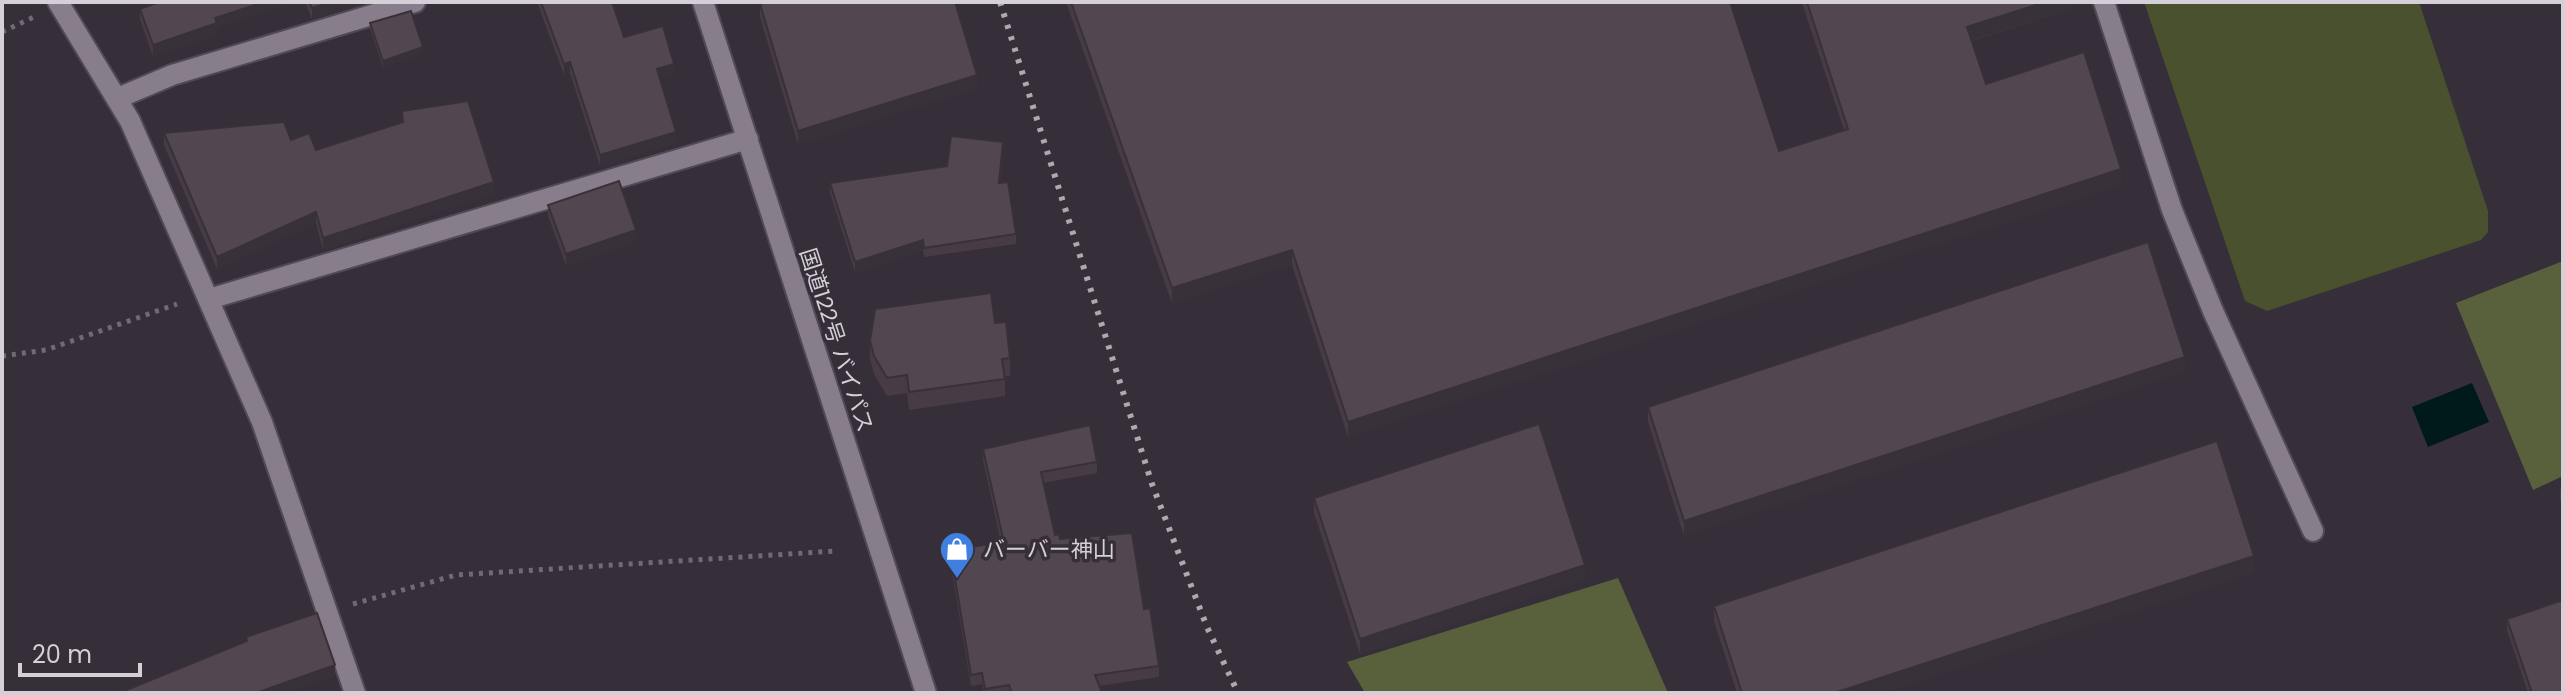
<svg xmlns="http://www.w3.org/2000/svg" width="2565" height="695" viewBox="0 0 2565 695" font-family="Poppins,'Noto Sans JP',sans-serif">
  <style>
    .green { fill: #49512e }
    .forest { fill: #59613c }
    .water { fill: #00191b }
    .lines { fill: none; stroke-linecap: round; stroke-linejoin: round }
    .minor-casing { stroke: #514a54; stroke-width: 24 }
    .path { stroke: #716973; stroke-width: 5; stroke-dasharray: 4 6; stroke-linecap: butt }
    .minor { stroke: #877d8b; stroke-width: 20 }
    .rail { stroke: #aea8b0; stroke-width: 6; stroke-dasharray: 4 8; stroke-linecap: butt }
    .wall { fill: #473c46 }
    .shaded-wall { fill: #393139 }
    .building { fill: #524651; stroke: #393139; stroke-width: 2 }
    .labels { text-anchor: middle; stroke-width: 7; stroke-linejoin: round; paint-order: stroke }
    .street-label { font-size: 22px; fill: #d5cfd7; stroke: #362e39 }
    .poi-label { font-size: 22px; fill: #d5cfd7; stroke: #362e39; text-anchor: start }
  </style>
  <rect width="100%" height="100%" fill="#362e39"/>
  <path class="green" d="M 2144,2 L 2419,2 L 2488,211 L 2488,232 L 2481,240 L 2267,311 L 2245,301 Z"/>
  <path class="forest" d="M 2563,261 L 2563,476 L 2533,490 L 2456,303 Z
    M 1618,578 L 1668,693 L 1365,693 L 1347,662 Z"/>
  <path class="water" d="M 2472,383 L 2489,422 L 2428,447 L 2412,407 Z"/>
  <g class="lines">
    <g class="minor-casing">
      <path id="minor" d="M 58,2 L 130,121 L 262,422 L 355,693
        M 703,2 L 926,693
        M 2104,2 L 2172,210 L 2213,311 L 2313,531
        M 118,98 L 172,75 L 415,2
        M 209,299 L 748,139"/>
    </g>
    <path class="path" d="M 2,32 L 34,17
      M 2,356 L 46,350 L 177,304
      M 353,604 L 456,575 L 836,551"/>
    <use href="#minor" class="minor"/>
    <path class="rail" d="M 1000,2 L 1152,484 L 1207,627 L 1238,693"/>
  </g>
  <path class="wall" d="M 305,2 L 362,2 L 362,4 L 312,19 Z
    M 537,2 L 612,2 L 624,37 L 674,75 L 660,79 L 676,143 L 600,166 L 570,73 L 564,75 Z
    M 1066,2 L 1730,2 L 1779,151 L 1844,130 L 1803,6 L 1803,2 L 2073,2 L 2073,8 L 1972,41 L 1986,84 L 2121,184 L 1348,437 L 1292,265 L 1172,303 Z
    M 760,4 L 977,88 L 798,144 L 760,17 Z
    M 140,9 L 217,28 L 217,34 L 153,56 L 140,20 Z
    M 370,23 L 423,53 L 383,67 L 370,29 Z
    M 402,111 L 494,193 L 323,250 L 316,223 L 217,269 L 164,145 L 164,133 L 316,150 L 402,122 Z
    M 1003,152 L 1000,183 L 1016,234 L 1016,244 L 924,257 L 923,250 L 855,272 L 830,193 L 830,183 L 947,166 Z
    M 548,205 L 636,241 L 566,265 L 548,216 Z
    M 995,323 L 1010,358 L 1010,376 L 1005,376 L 1005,396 L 909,410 L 907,393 L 887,396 L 874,374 L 870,359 L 870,341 Z
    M 2185,372 L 1684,536 L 1648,422 L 1648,407 Z
    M 983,449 L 1097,462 L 1097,473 L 1043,483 L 1055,535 L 1144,609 L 1159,666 L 1159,677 L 1099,686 L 1102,693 L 984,693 L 982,684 L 971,686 L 950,560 L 950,549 L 1001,543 L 983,460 Z
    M 2563,488 L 2563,508 L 2560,500 L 2560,489 Z
    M 1314,498 L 1585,580 L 1360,654 L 1314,513 Z
    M 2254,572 L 1880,693 L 1737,693 L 1714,621 L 1714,606 Z
    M 2507,619 L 2563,693 L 2528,693 L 2507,630 Z"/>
  <path class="shaded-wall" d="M 264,2 L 298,2 L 217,28 L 217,34 L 153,56 L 153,45 L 215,18 Z
    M 333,2 L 362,2 L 362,4 L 312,19 L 312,8 Z
    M 2045,2 L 2073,2 L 2073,8 L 1967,42 L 1967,27 Z
    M 423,47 L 423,53 L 383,67 L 383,61 Z
    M 570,62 L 570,73 L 564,75 L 564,64 Z
    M 674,64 L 674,75 L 657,80 L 657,69 Z
    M 977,75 L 977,88 L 798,144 L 798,131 Z
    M 676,132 L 676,143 L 600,166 L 600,155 Z
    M 2121,169 L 2121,184 L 1348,437 L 1348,422 Z
    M 494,182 L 494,193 L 323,250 L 323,238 Z
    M 316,212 L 316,223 L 217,269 L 217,257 Z
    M 636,230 L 636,241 L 566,265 L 566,254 Z
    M 923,240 L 923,250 L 855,272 L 855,262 Z
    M 1292,250 L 1292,265 L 1172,303 L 1172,288 Z
    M 2185,357 L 2185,372 L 1684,536 L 1684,521 Z
    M 2254,556 L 2254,572 L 1880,693 L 1834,693 Z
    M 1585,565 L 1585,580 L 1360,654 L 1360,639 Z
    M 335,665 L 335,676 L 287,693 L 256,693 Z"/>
  <path class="building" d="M 159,2 L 264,2 L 215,18 L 217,23 L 153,45 L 140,9 Z
    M 309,2 L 333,2 L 312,8 Z
    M 541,2 L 612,2 L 624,37 L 663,26 L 674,64 L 657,69 L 676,132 L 600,155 L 570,62 L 564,64 Z
    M 767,2 L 955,2 L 977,75 L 798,131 L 760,4 Z
    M 1071,2 L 1730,2 L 1779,151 L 1848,129 L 1807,2 L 2045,2 L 1967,27 L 1986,84 L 2084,52 L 2121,169 L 1348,422 L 1292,250 L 1172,288 Z
    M 411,11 L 423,47 L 383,61 L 370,23 Z
    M 468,101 L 494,182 L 323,238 L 316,212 L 217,257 L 164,133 L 284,122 L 291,140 L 309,133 L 316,150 L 403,122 L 402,111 Z
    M 951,136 L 1003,142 L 999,183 L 1008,182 L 1016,234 L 924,248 L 923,240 L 855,262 L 830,183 L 947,166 Z
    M 619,181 L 636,230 L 566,254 L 548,205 Z
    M 2148,242 L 2185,357 L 1684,521 L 1648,407 Z
    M 991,293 L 995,323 L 1006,322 L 1010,358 L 1002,359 L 1005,379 L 909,392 L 907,375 L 887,378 L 874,356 L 870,341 L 875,309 Z
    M 1539,424 L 1585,565 L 1360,639 L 1314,498 Z
    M 1090,425 L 1097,462 L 1041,472 L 1055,535 L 1059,534 L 1060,539 L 1132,533 L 1144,609 L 1150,608 L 1159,666 L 1095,675 L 1102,693 L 1012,693 L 1009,685 L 985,689 L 982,673 L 971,675 L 950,549 L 1004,543 L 983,449 Z
    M 2217,441 L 2254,556 L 1834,693 L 1742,693 L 1714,606 Z
    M 2563,600 L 2563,693 L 2532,693 L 2507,619 Z
    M 317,613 L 335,665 L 256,693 L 119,693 L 247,641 L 246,637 Z"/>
  <defs>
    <g id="shop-pin" transform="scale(1.8)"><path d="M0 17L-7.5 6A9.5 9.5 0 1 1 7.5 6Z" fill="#3f7fe0" stroke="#362e39"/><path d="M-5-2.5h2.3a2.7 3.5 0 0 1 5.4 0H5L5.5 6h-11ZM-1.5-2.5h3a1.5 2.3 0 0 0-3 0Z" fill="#fff"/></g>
  </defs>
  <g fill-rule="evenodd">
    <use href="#shop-pin" x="957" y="549"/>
  </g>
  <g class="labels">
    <g class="street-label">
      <text transform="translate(837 340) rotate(72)" y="8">国道122号 バイパス</text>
    </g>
    <g class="poi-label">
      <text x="983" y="557">バーバー神山</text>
    </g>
  </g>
  <rect width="2565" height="695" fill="none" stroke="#d5cfd7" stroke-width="8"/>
  <path d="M20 663v12h120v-12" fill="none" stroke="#d5cfd7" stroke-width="4"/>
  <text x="32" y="663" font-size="24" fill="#d5cfd7" stroke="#362e39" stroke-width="6" paint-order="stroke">20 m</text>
</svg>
